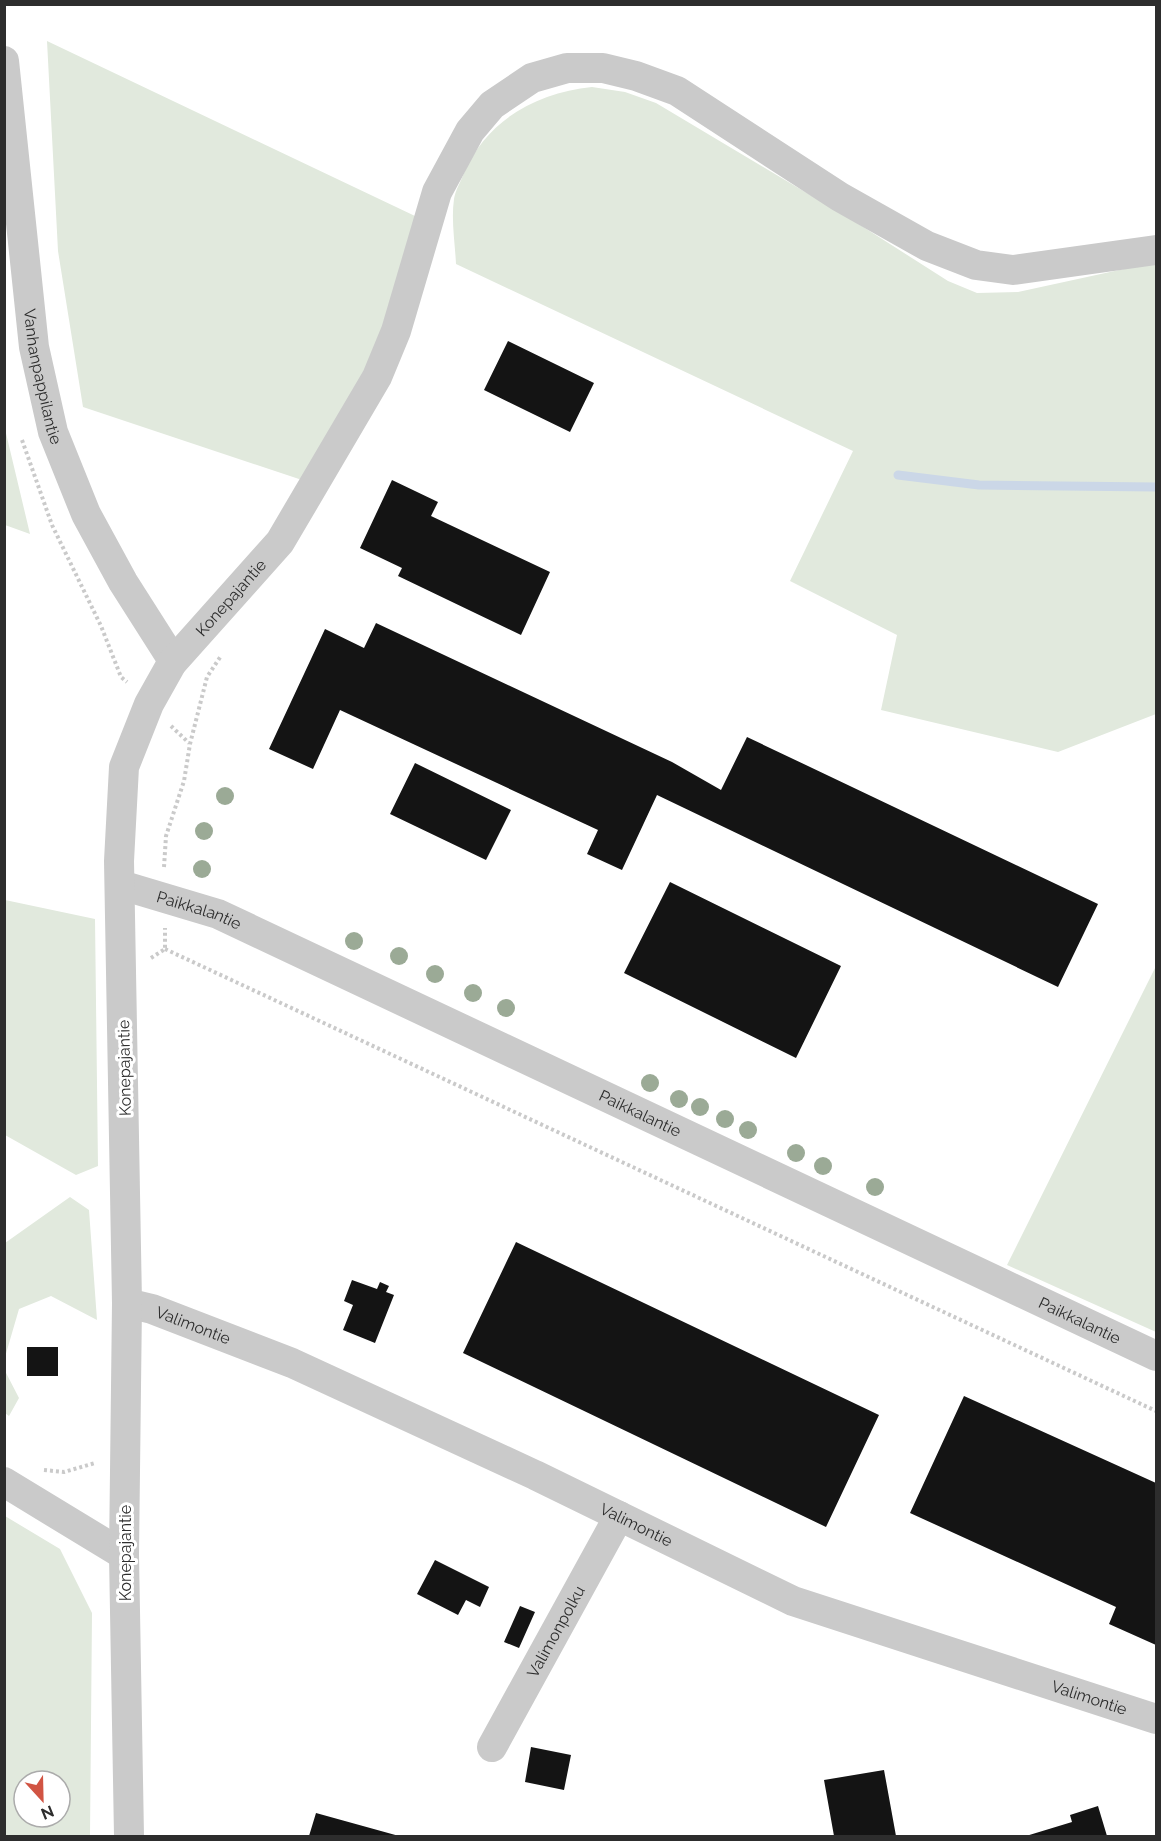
<svg xmlns="http://www.w3.org/2000/svg" width="1161" height="1841" viewBox="0 0 1161 1841" font-family="Raleway,sans-serif">
  <style>
    .green { fill: #e1e9dd; fill-rule: evenodd }
    .lines { fill: none; stroke-linecap: round; stroke-linejoin: round }
    .stream { stroke: #cbd7e7; stroke-width: 9 }
    .building { fill: #141414 }
    .path { stroke: #cacaca; stroke-width: 4; stroke-dasharray: 3 3; stroke-linecap: butt }
    .minor { stroke: #cacaca; stroke-width: 30 }
    .tree { fill: #9baa96 }
    .labels { text-anchor: middle; stroke-width: 6; stroke-linejoin: round; paint-order: stroke }
    .street-label { font-size: 16px; fill: #2d2d2d; stroke: #fff }
  </style>
  <rect width="100%" height="100%" fill="#fff"/>
  <path class="green" d="M 47,41 L 415,216 L 370,371 L 305,481 L 83,407 L 58,251 Z
    M 592,87 L 625,92 L 656,103 L 857,223 L 948,281 L 977,293 L 1018,292 L 1156,262 L 1156,714 L 1058,752 L 881,710 L 897,635 L 790,581 L 853,451 L 456,264 C 455,243 451,220 454,199 C 455,191 461,181 464,173 C 487,120 536,93 592,87 Z
    M 5,429 L 30,534 L 5,525 Z
    M 5,900 L 95,919 L 98,1166 L 76,1175 L 5,1135 Z
    M 1156,966 L 1156,1332 L 1007,1265 Z
    M 70,1197 L 89,1210 L 97,1320 L 51,1296 L 19,1309 L 5,1357 L 5,1243 Z
    M 4,1369 L 19,1398 L 9,1416 L 5,1413 Z
    M 5,1516 L 60,1549 L 92,1613 L 90,1836 L 5,1836 ZM 24,1781 L 60,1781 L 60,1817 L 24,1817 Z"/>
  <g class="lines">
    <path class="stream" d="M 898,475 L 979,485 L 1156,487"/>
  </g>
  <path class="building" d="M 508,341 L 594,383 L 570,432 L 484,390 Z
    M 392,480 L 438,502 L 431,516 L 550,572 L 521,635 L 398,576 L 402,568 L 360,548 Z
    M 376,623 L 672,762 L 721,790 L 747,737 L 1098,904 L 1058,987 L 657,795 L 622,870 L 587,854 L 598,830 L 340,710 L 313,769 L 269,749 L 325,629 L 364,648 Z
    M 415,763 L 511,810 L 486,860 L 390,814 Z
    M 670,882 L 841,966 L 796,1058 L 624,973 Z
    M 516,1242 L 879,1415 L 826,1527 L 463,1353 Z
    M 352,1280 L 377,1289 L 380,1282 L 389,1286 L 386,1292 L 394,1295 L 375,1343 L 343,1330 L 353,1305 L 344,1301 Z
    M 27,1347 L 58,1347 L 58,1376 L 27,1376 Z
    M 964,1396 L 1156,1483 L 1156,1645 L 1109,1624 L 1116,1607 L 910,1513 Z
    M 435,1560 L 489,1587 L 480,1607 L 466,1600 L 458,1615 L 417,1594 Z
    M 520,1606 L 535,1612 L 519,1648 L 504,1642 Z
    M 531,1747 L 571,1755 L 564,1790 L 525,1782 Z
    M 884,1770 L 896,1836 L 834,1836 L 824,1780 Z
    M 1098,1806 L 1107,1836 L 1026,1836 L 1072,1822 L 1070,1815 Z
    M 316,1813 L 399,1836 L 309,1836 Z"/>
  <g class="lines">
    <path class="path" d="M 22,440 L 52,525 L 101,626 L 121,677 L 127,682
      M 171,726 L 189,743
      M 164,867 L 166,836 L 184,781 L 190,744 L 207,677 L 221,656
      M 165,949 L 1156,1411
      M 151,958 L 165,949 L 165,928
      M 44,1470 L 64,1472 L 95,1463"/>
    <g class="minor">
      <path id="s1" d="M 4,61 L 34,347 L 53,432 L 86,514 L 123,582 L 172,659 L 172,663"/>
      <path id="s2" d="M 121,885 L 218,914 L 1156,1356"/>
      <path id="s3" d="M 127,1303 L 152,1309 L 292,1363 L 535,1475 L 793,1601 L 1156,1719"/>
      <path d="M 4,1482 L 124,1555"/>
      <path id="s4" d="M 492,1747 L 619,1516"/>
      <path id="s5" d="M 129,1836 L 124,1555 L 127,1303 L 119,861 L 124,767 L 149,704 L 172,663 L 280,542 L 377,377 L 396,331 L 437,192 L 470,131 L 492,105 L 532,78 L 567,68 L 603,68 L 636,76 L 677,91 L 840,197 L 927,246 L 976,265 L 1013,270 L 1156,250"/>
    </g>
  </g>
  <g class="tree">
    <circle cx="225" cy="796" r="9"/>
    <circle cx="204" cy="831" r="9"/>
    <circle cx="202" cy="869" r="9"/>
    <circle cx="354" cy="941" r="9"/>
    <circle cx="399" cy="956" r="9"/>
    <circle cx="435" cy="974" r="9"/>
    <circle cx="473" cy="993" r="9"/>
    <circle cx="506" cy="1008" r="9"/>
    <circle cx="650" cy="1083" r="9"/>
    <circle cx="679" cy="1099" r="9"/>
    <circle cx="700" cy="1107" r="9"/>
    <circle cx="725" cy="1119" r="9"/>
    <circle cx="748" cy="1130" r="9"/>
    <circle cx="796" cy="1153" r="9"/>
    <circle cx="823" cy="1166" r="9"/>
    <circle cx="875" cy="1187" r="9"/>
  </g>
  <g class="labels">
    <g class="street-label">
      <text dy="6" stroke="none"><textPath href="#s1" startOffset="318">Vanhanpappilantie</textPath></text>
      <text dy="6" stroke="none"><textPath href="#s5" startOffset="1272">Konepajantie</textPath></text>
      <text dy="6" stroke="none"><textPath href="#s2" startOffset="82">Paikkalantie</textPath></text>
      <text transform="translate(124 1068) rotate(-91)" y="6">Konepajantie</text>
      <text dy="6" stroke="none"><textPath href="#s2" startOffset="568">Paikkalantie</textPath></text>
      <text dy="6" stroke="none"><textPath href="#s2" startOffset="1054">Paikkalantie</textPath></text>
      <text dy="6" stroke="none"><textPath href="#s3" startOffset="70">Valimontie</textPath></text>
      <text dy="6" stroke="none"><textPath href="#s3" startOffset="556">Valimontie</textPath></text>
      <text transform="translate(125 1553) rotate(-90)" y="6">Konepajantie</text>
      <text dy="6" stroke="none"><textPath href="#s4" startOffset="132">Valimonpolku</textPath></text>
      <text dy="6" stroke="none"><textPath href="#s3" startOffset="1042">Valimontie</textPath></text>
    </g>
  </g>
  <rect width="1161" height="1841" fill="none" stroke="#2d2d2d" stroke-width="12"/>
  <g transform="translate(42 1799) rotate(158)"><circle r="28" fill="#ffffff" stroke="#ababab" stroke-width="1.5"/>
  <path d="M0-4.5L10 22L0 15L-10 22Z" fill="#d15443"/>
  <text y="-9" font-size="16" font-weight="bold" text-anchor="middle" fill="#2d2d2d">N</text>
  </g>
</svg>
